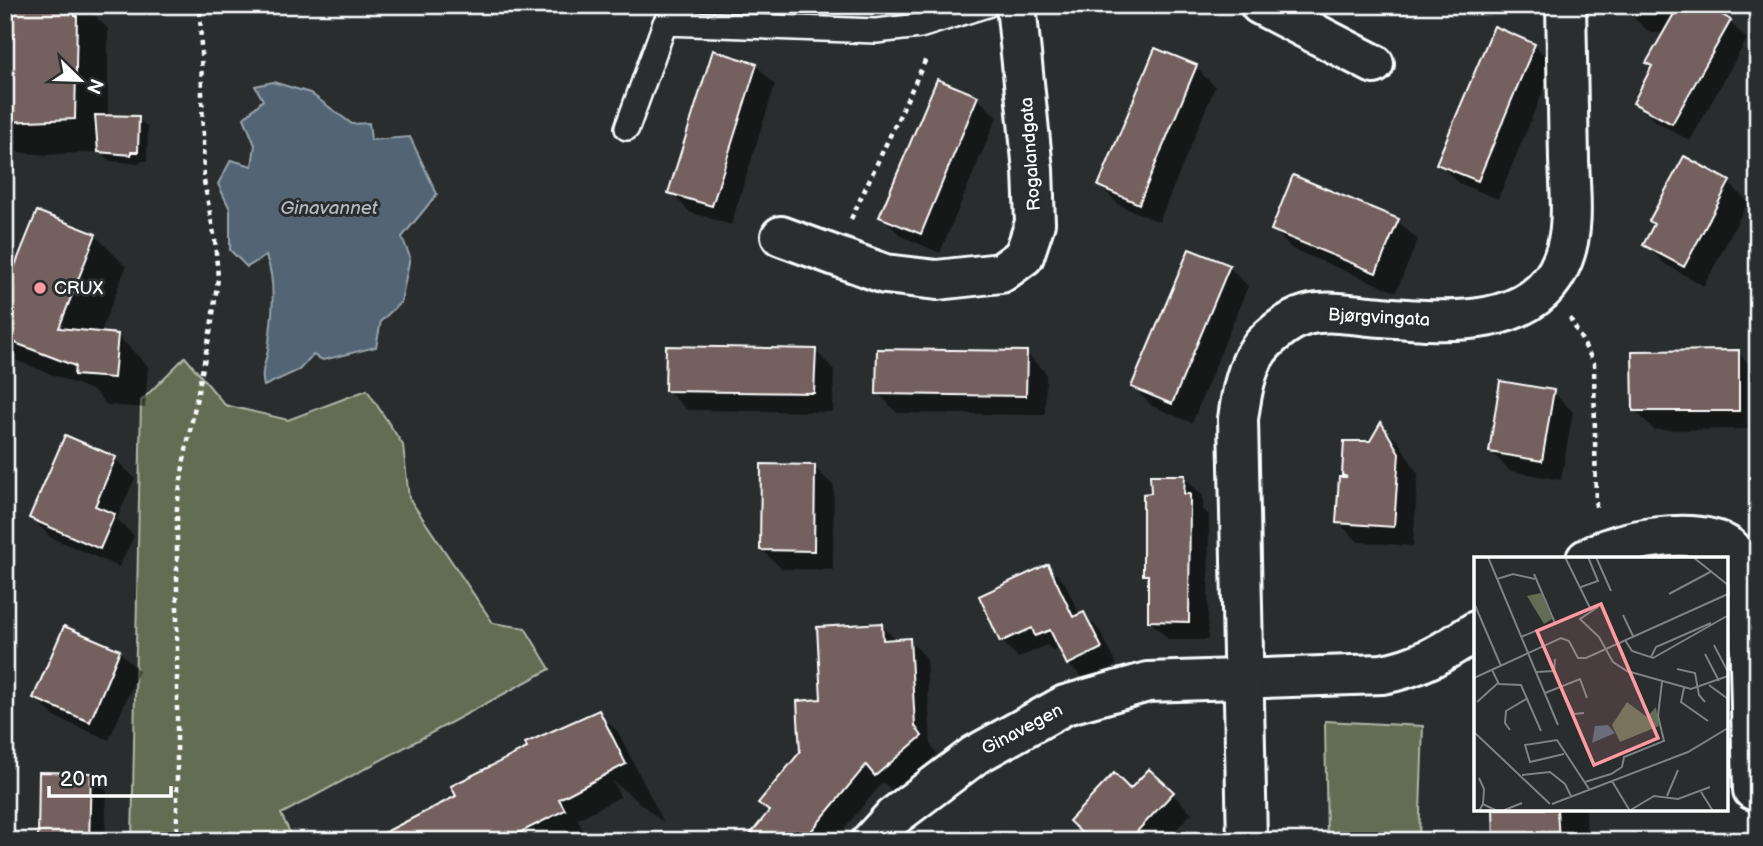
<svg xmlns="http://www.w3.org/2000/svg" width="1763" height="846" viewBox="0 0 1763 846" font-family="'Balsamiq Sans',sans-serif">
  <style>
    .green { fill: #636d53; stroke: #b1b6a9; stroke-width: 2 }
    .water { fill: #526575; stroke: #97a3ac; stroke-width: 2 }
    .shadow { fill: #0007 }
    .building { fill: #73605e; stroke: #fff; stroke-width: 2 }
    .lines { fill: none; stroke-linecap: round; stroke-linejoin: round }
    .service-casing { stroke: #fff; stroke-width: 28 }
    .minor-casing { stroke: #fff; stroke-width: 44 }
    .tertiary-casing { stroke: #fff; stroke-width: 44 }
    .path { stroke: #fff; stroke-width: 4.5; stroke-dasharray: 5 5; stroke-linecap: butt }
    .service { stroke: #2a2d2e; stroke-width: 23 }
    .minor { stroke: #2a2d2e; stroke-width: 38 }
    .tertiary { stroke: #2a2d2e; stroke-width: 38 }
    .poi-dot { fill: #ff9aa2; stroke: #2a2d2e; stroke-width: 2.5 }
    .labels { text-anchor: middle; stroke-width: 6; stroke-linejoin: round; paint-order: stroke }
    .street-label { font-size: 18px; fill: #fff; stroke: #2a2d2e }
    .poi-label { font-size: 18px; fill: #fff; stroke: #2a2d2e; text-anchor: start }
    .water-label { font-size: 19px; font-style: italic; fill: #b1bac1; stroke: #2a2d2e }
    .inset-road { fill: none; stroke: #7f8182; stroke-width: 2 }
    .view { fill: #ff9aa2; fill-opacity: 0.15; stroke: #ff9aa2; stroke-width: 3.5 }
    .inset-edge { fill: none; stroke: #fff; stroke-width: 3.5 }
  </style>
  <rect width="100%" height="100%" fill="#2a2d2e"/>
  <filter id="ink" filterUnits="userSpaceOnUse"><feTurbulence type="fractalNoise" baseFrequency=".0143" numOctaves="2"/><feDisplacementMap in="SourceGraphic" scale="14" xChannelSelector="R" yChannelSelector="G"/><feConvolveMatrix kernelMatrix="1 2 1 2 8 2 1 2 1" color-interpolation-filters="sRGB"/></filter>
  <g filter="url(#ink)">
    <path class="green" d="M 185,357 L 225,405 L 288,420 L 367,390 L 403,445 L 409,498 L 493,623 L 525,628 L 550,669 L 281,814 L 294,841 L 132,841 L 141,401 Z
      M 1325,721 L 1423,726 L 1419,841 L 1327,841 Z"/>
    <path class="water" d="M 273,82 L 310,93 L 352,124 L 369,123 L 371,140 L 410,137 L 437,194 L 402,237 L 410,257 L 401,302 L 381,321 L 376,347 L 323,360 L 313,355 L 299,370 L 264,386 C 260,371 266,363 268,349 C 272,320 277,283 266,256 L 247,267 L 230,250 L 230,209 L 218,184 L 231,160 L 252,166 L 255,145 L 244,118 L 263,100 L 255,86 Z"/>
    <path class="shadow" d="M 20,5 L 85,5 L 108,29 L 108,117 L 138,118 L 148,128 L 147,161 L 140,161 L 140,164 L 110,161 L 101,152 L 45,155 L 17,152 L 5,140 L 5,12 L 20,12 Z
      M 1632,5 L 1701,5 L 1729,21 L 1747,39 L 1690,141 L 1653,120 L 1636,102 L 1653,68 L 1648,62 L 1665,33 L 1650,33 L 1632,16 Z
      M 1534,45 L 1554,65 L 1498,199 L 1458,183 L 1438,163 Z
      M 756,65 L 775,85 L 731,225 L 690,212 L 670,192 Z
      M 1196,67 L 1215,87 L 1159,222 L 1119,205 L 1100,186 Z
      M 938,82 L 977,98 L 997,117 L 940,253 L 901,236 L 882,217 Z
      M 1729,183 L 1748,202 L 1704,286 L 1665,264 L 1645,244 L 1655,226 L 1651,221 Z
      M 1398,221 L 1418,240 L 1396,292 L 1292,249 L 1273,229 Z
      M 95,235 L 126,267 L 100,334 L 117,335 L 148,366 L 145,408 L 107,405 L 94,391 L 5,356 L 5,268 L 15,270 Z
      M 1229,267 L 1248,286 L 1192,423 L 1152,406 L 1133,387 Z
      M 815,350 L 834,370 L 833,412 L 687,410 L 667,390 Z
      M 1738,352 L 1757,372 L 1758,429 L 1654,430 L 1635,410 Z
      M 1026,353 L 1046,373 L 1045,415 L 897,413 L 878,393 Z
      M 1553,392 L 1573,412 L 1561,480 L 1510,471 L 1491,452 Z
      M 1381,425 L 1400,444 L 1418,474 L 1413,546 L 1358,542 L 1338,522 L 1348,479 L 1343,474 L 1371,443 Z
      M 115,459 L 135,478 L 117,519 L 134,536 L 119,567 L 50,537 L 31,517 Z
      M 814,467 L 834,486 L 833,570 L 782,569 L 762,550 Z
      M 1184,477 L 1203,496 L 1203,509 L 1209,515 L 1208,640 L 1169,640 L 1150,621 L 1150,579 L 1145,574 L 1152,495 Z
      M 1048,566 L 1065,583 L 1080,616 L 1084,614 L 1100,631 L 1117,665 L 1085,680 L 1068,664 L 1061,648 L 1053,651 L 1047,645 L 1018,658 L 1002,641 L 981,597 Z
      M 881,625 L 897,641 L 909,640 L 926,657 L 931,745 L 937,754 L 893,792 L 883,782 L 834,841 L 747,841 L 770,812 L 802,752 L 823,701 Z
      M 119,651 L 139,671 L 109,740 L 55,717 L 35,698 Z
      M 598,712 L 618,732 L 664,823 L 613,781 L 620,797 L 578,819 L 583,830 L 562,841 L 391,841 Z
      M 1149,771 L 1192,813 L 1165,841 L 1092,841 Z
      M 90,775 L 107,791 L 105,841 L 39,841 Z
      M 1492,809 L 1586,809 L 1587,841 L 1478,841 L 1478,830 L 1493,830 Z"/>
    <path class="building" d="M 18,5 L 75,5 L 75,16 L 77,16 L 75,119 L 5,122 L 5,10 L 18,10 Z
      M 1679,5 L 1705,5 L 1731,20 L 1672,124 L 1633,103 L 1652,66 L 1646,63 Z
      M 1494,26 L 1535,44 L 1478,181 L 1436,164 Z
      M 1155,48 L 1197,65 L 1139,204 L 1098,186 Z
      M 713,50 L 757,64 L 712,206 L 668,193 Z
      M 937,79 L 978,96 L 921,234 L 879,217 Z
      M 95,115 L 139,116 L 138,152 L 131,152 L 131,155 L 98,152 Z
      M 1684,156 L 1730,181 L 1684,267 L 1643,245 L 1654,224 L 1649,221 Z
      M 1293,175 L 1399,219 L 1376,273 L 1271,230 Z
      M 37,211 L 96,234 L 59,328 L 118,334 L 114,378 L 74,375 L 75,366 L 5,339 L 5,265 L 14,268 Z
      M 1189,249 L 1230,265 L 1172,404 L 1131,387 Z
      M 666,346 L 816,349 L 814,393 L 665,391 Z
      M 877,349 L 1027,351 L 1026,396 L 876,394 Z
      M 1739,350 L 1739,411 L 1633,411 L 1632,351 Z
      M 1500,381 L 1554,390 L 1542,461 L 1489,452 Z
      M 1381,422 L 1399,453 L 1394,527 L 1336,523 L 1339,477 L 1347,477 L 1342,475 L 1344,441 L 1370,441 Z
      M 65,435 L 116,457 L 95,506 L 115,514 L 100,549 L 29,518 Z
      M 761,464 L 815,465 L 814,551 L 760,550 Z
      M 1150,475 L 1185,475 L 1184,494 L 1190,494 L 1189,622 L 1148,621 L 1148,575 L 1143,575 L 1143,494 L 1151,493 Z
      M 1048,564 L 1073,617 L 1084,612 L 1102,648 L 1067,665 L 1050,630 L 1035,636 L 1032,628 L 1000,642 L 979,596 Z
      M 882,623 L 883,640 L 910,638 L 915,726 L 922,736 L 875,776 L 866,765 L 803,841 L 745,841 L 769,811 L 758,803 L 800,752 L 797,701 L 821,699 L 817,627 Z
      M 64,626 L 120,650 L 90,722 L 33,698 Z
      M 599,710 L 626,764 L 559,799 L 565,810 L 503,841 L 368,841 L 456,796 L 451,786 L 527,748 L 525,743 Z
      M 1149,769 L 1174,792 L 1128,841 L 1090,841 L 1069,821 L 1114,773 L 1130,789 Z
      M 39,772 L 91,773 L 89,841 L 38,841 Z
      M 1493,809 L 1557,809 L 1559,841 L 1494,841 Z"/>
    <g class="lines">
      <g class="service-casing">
        <path id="service" d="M 627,128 L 665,23 L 876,31 L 920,26 L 987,5"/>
      </g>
      <g class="minor-casing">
        <path id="minor" d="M 1260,5 L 1374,64
          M 781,236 L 885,274 L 937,280 L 1001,273 L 1024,256 L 1035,223 L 1033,170 L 1016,5
          M 1586,559 C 1616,539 1699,525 1729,547 C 1742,557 1745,571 1748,586 L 1753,790
          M 871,841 L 893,817 L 975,755 L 1065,705 L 1148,682 L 1382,674 C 1419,668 1445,651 1476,631"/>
      </g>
      <g class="tertiary-casing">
        <path id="tertiary" d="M 1247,841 L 1238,419 C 1241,398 1244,377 1254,357 C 1263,340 1288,320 1307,315 C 1327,310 1350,314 1370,316 C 1435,321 1534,335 1563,259 C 1575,228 1570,192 1569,159 C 1568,108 1567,57 1566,5"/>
      </g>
      <path class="path" d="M 851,219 L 926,59
        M 1570,318 L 1594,363 L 1596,510
        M 177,841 L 177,507 L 184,460 L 211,328 L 218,278 L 215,240 L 204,181 L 200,5"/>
      <use href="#service" class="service"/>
      <use href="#minor" class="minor"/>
      <use href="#tertiary" class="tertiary"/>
    </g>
  </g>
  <circle class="poi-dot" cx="40" cy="288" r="7"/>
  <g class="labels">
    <g class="street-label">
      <text transform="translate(1030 154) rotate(-94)" y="6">Rogalandgata</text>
      <text transform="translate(1379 317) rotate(3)" y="6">Bjørgvingata</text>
      <text transform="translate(1022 729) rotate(-28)" y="6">Ginavegen</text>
    </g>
    <g class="poi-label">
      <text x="54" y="294">CRUX</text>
    </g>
    <g class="water-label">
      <text x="329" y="214">Ginavannet</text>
    </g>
  </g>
  <g transform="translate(1474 557)">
    <rect width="254" height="254" fill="#2a2d2e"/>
    <path d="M 67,36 L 78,62 L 70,67 L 53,39 ZM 153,145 L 173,160 L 182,150 L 185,169 L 146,185 L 138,168 Z" fill="#636d53"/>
    <path d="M 134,168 L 141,176 L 118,186 L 121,169 Z" fill="#526575"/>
    <path class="inset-road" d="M 14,0 L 84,168M 91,0 L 117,53M 122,0 L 137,34M 219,0 L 254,28M 23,22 L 39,17 L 61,22M 107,30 L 124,24 L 114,0M 195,37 L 238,14M 0,46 L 27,109M 124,50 L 106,62 L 125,80 L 139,105 L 153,114 L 217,132 L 254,119M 149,58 L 159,79M 47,80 L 81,66 L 60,17M 151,83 L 158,94 L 179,101 L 253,59M 240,88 L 254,115M 231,97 L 245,124M 177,100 L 182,90 L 237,66M 203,112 L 221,116 L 225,138 L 231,145M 18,113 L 25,127 L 47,128 L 67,174M 62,115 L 80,114 L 81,102M 0,121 L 87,81 L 95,84 L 104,101 L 112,101 L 254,37M 235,128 L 254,142M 87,131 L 100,157 L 110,156M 210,131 L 207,145 L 234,164M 71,136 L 106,122 L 113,141M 3,145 L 24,126M 36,173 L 31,166 L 32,154 L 54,141M 0,175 L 76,247M 90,197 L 56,205 L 51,188 L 83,183 L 115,232M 48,218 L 76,215 L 91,227 L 97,239M 5,221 L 10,232 L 9,247M 138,224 L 156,254M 111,225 L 137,217 L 148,210 L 150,200 L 190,184 L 184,159 L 188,125M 227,235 L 239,254M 193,239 L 204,213M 78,247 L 214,195 L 254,171M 5,254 L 9,247 L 23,254M 28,254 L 48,246M 155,254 L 180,239 L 204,242 L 236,230"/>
    <path class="view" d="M 127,47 L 184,181 L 120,208 L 63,74 Z"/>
    <rect width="254" height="254" class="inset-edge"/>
  </g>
  <rect width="1763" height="846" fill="none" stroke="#2a2d2e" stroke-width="28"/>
  <rect x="14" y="14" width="1735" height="818" fill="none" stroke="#fff" stroke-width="2.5" filter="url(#ink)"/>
  <g transform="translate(80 80) rotate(113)" stroke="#2a2d2e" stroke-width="5" paint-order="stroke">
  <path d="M0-5L12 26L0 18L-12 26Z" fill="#ffffff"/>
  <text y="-10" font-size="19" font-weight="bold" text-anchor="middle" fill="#ffffff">N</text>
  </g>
  <path d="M49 786v10h122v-10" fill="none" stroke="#ffffff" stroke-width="3.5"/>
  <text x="60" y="786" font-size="21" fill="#ffffff" stroke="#2a2d2e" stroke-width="5" paint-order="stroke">20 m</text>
</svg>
